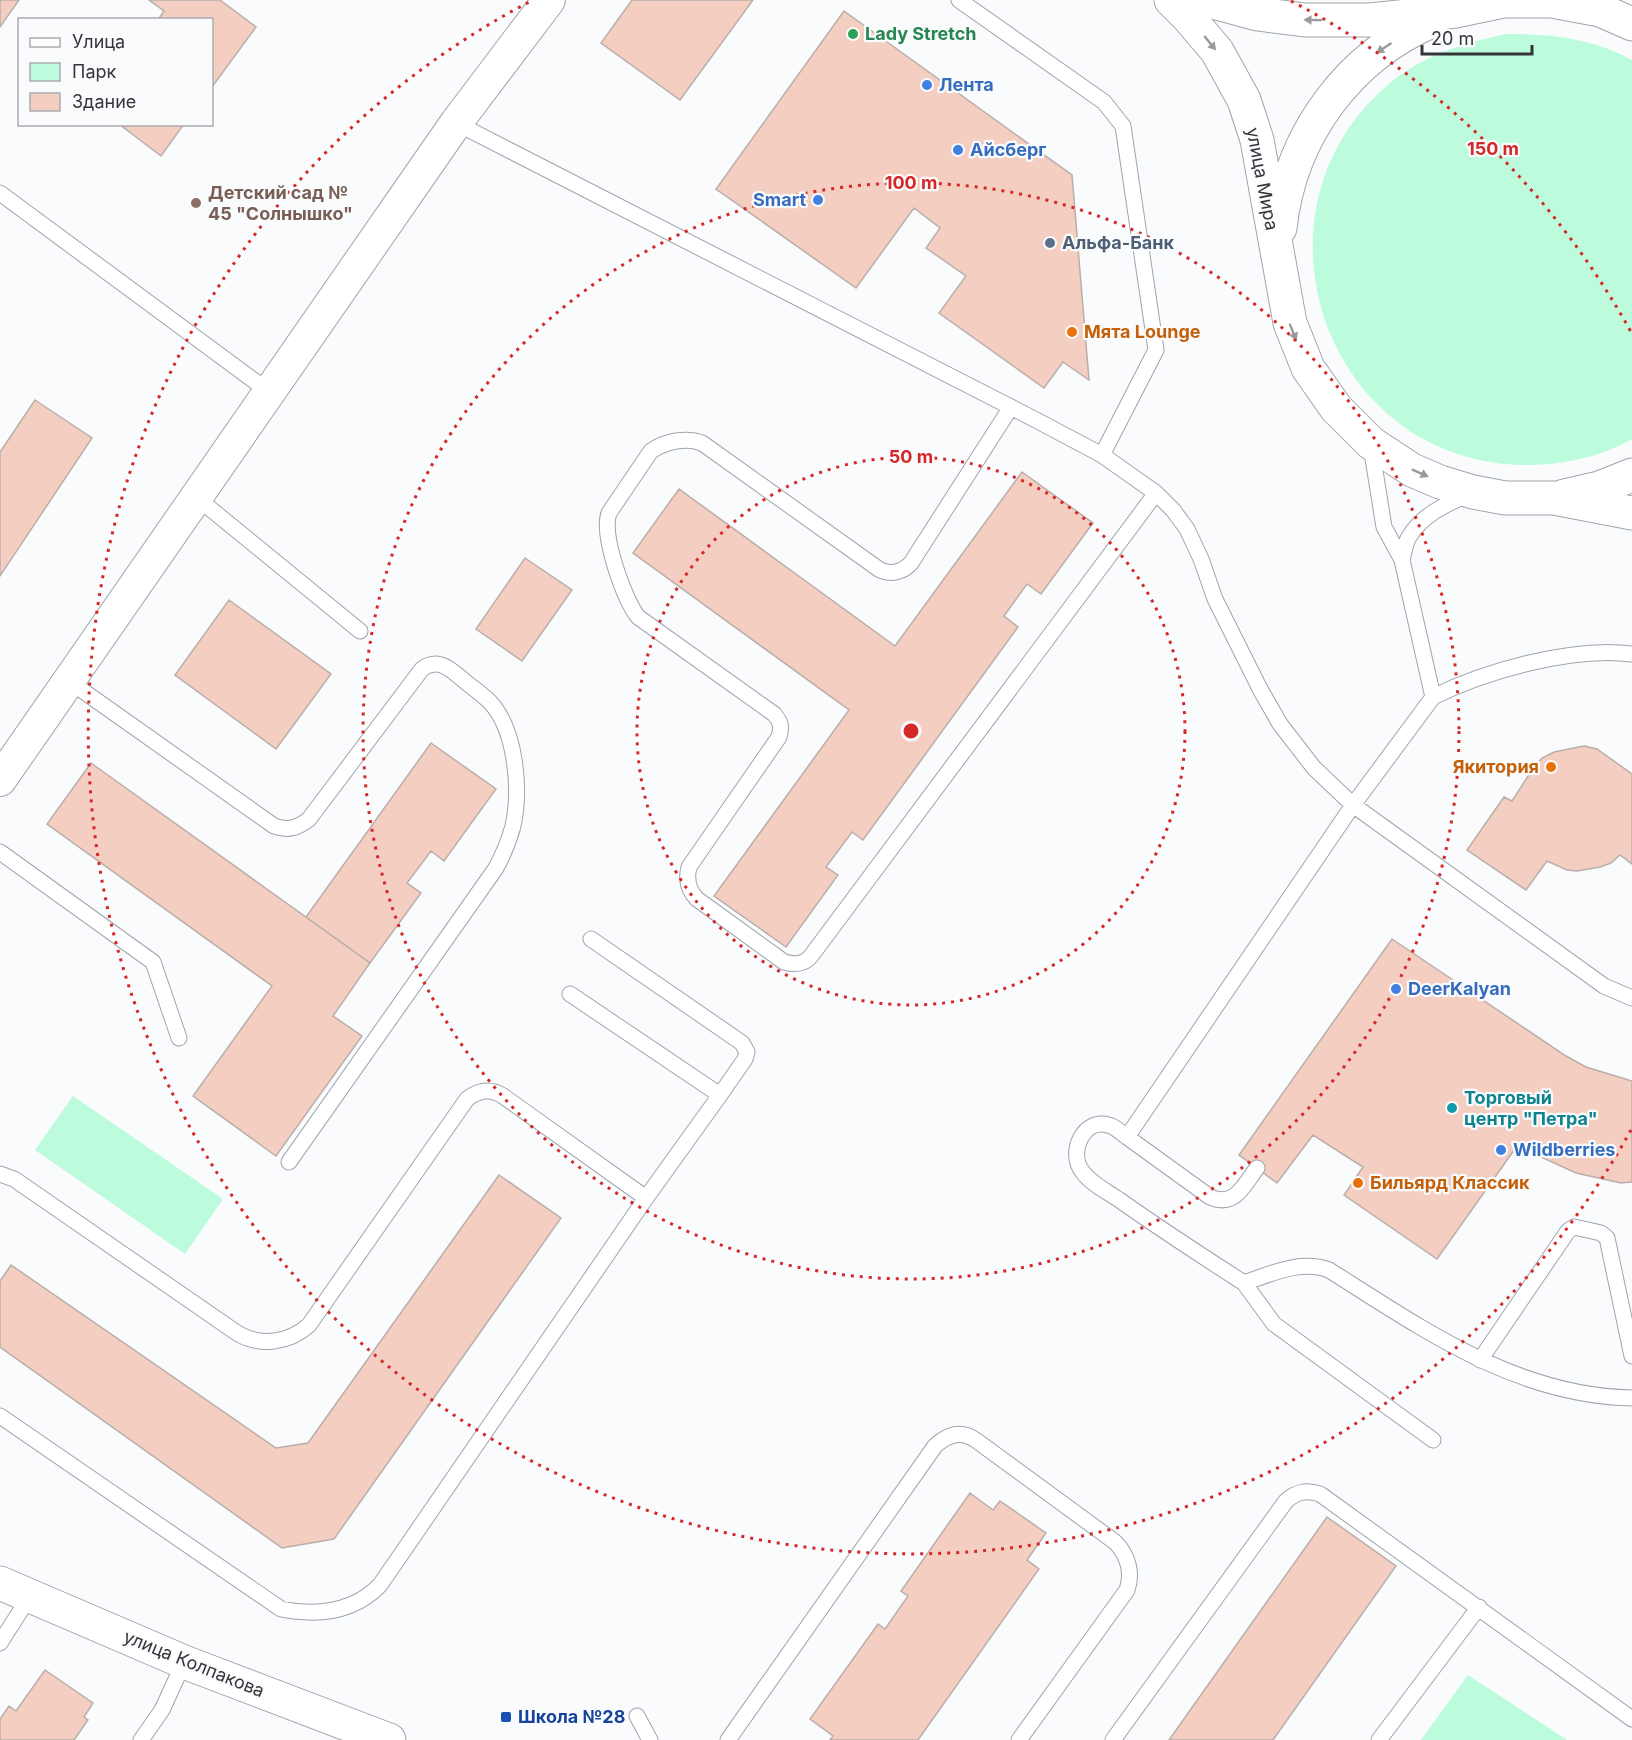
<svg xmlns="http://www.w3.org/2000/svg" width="1632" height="1740" viewBox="0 0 1632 1740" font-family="Inter,sans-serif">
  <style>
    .green { fill: #bcfbdb }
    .building { fill: #f4cec1; stroke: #b9aeaa; stroke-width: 1.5 }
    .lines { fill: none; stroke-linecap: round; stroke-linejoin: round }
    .service-casing { stroke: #9fa4ad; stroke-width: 17 }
    .minor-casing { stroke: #9fa4ad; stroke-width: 34 }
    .tertiary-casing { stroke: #9fa4ad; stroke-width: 35 }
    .secondary-casing { stroke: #9fa4ad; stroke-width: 35 }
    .service { stroke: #fff; stroke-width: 15 }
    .minor { stroke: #fff; stroke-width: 32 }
    .tertiary { stroke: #fff; stroke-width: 33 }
    .secondary { stroke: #fff; stroke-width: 33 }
    .oneway { fill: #999a9c }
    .ring { fill: none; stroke: #d62828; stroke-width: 3; stroke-dasharray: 3 6 }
    .leisure-dot { fill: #2e9e5b; stroke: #fafbfd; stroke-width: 2 }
    .shop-dot { fill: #3f7fe0; stroke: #fafbfd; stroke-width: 2 }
    .education-dot { fill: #8d6e63; stroke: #fafbfd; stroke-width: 2 }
    .service-dot { fill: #5c6f8a; stroke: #fafbfd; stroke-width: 2 }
    .food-dot { fill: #e8710a; stroke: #fafbfd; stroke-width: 2 }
    .culture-dot { fill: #0f9aa8; stroke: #fafbfd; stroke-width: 2 }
    .transit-dot { fill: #1a4fb4; stroke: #fafbfd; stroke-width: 2 }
    .labels { text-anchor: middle; stroke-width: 4.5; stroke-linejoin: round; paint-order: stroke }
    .leisure-label { font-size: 18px; font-weight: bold; fill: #27864d; stroke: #fafbfd; text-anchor: start }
    .shop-label { font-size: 18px; font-weight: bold; fill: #366cbe; stroke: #fafbfd; text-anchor: start }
    .street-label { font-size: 18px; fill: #333538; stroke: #fafbfd }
    .education-label { font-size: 18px; font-weight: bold; fill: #785e54; stroke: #fafbfd; text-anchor: start }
    .service-label { font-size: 18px; font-weight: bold; fill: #4e5e75; stroke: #fafbfd; text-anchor: start }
    .food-label { font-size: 18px; font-weight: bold; fill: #c56008; stroke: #fafbfd; text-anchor: start }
    .culture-label { font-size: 18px; font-weight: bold; fill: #0d838f; stroke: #fafbfd; text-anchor: start }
    .transit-label { font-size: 18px; font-weight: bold; fill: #164399; stroke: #fafbfd; text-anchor: start }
    .centre { fill: #d62828; stroke: #fafbfd; stroke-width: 3 }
    .ring-label { font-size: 18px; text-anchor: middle; font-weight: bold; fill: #d62828; stroke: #fafbfd; stroke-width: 4.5; stroke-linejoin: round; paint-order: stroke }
  </style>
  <rect width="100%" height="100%" fill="#fafbfd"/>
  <path class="green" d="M 1506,34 C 1552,34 1591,38 1632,60 L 1632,439 C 1601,457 1562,465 1527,465 C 1326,465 1237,211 1390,83 C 1424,55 1464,43 1506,34 Z
    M 73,1096 L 223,1199 L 185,1254 L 35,1150 Z
    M 1468,1675 L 1567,1740 L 1421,1740 Z"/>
  <path class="building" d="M 0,0 L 19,0 L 0,27 Z
    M 149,0 L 220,0 L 256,27 L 212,87 L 212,20 L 158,20 L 164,11 Z
    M 632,0 L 753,0 L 680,100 L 601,43 Z
    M 844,11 L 1072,175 L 1089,380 L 1063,362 L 1044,388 L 939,313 L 966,276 L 926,248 L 940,228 L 914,208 L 856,288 L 716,189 Z
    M 119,124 L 184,124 L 161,156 Z
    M 35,400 L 92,438 L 0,576 L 0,452 Z
    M 1022,472 L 1093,523 L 1041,594 L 1027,584 L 1004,616 L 1018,627 L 863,840 L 852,832 L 826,867 L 838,875 L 786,947 L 714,896 L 849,710 L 633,553 L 679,489 L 895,646 Z
    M 525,558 L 572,590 L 522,661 L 476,629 Z
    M 229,600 L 331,674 L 276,749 L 175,675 Z
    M 431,743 L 496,789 L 444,861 L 431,851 L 407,883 L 421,893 L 370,963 L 306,917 Z
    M 1584,746 L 1597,749 L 1632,774 L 1632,864 L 1620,855 L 1611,863 L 1600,867 L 1577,871 L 1567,870 L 1547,861 L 1526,890 L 1467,850 L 1504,797 L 1512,801 L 1534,767 L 1542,758 L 1554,752 Z
    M 91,763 L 370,963 L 333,1016 L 362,1036 L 276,1156 L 193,1096 L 272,986 L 47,824 Z
    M 1392,939 L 1566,1056 L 1586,1067 L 1632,1081 L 1632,1182 L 1621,1183 L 1576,1173 L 1517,1146 L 1437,1259 L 1344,1195 L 1363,1167 L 1313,1135 L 1277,1183 L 1239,1155 Z
    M 499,1175 L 561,1218 L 334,1539 L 282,1548 L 0,1347 L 0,1281 L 11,1265 L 276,1448 L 308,1443 Z
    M 970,1493 L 993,1510 L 1000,1501 L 1046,1533 L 1027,1560 L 1039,1569 L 918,1740 L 830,1740 L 833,1736 L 810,1719 L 878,1624 L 885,1629 L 908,1596 L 901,1591 Z
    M 1327,1517 L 1396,1566 L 1273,1740 L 1169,1740 Z
    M 45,1670 L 93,1703 L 84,1717 L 88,1720 L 74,1740 L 0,1740 L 0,1719 L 9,1706 L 16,1711 Z"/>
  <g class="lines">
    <g class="service-casing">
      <path id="service" d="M 959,0 L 1104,102 L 1123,126 L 1156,350 L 1102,455
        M 456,123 L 1036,420 L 1102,455 L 1156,493 L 811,956 C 804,965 795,965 784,962 L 697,899 C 688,890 686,879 689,867 L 779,737 C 782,727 781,722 774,714 L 638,617 C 624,599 601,535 609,513 L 651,451 C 666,441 686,437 702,443 L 880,570 C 891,575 903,572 911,563 L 1011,407
        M 0,193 L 268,391
        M 1371,446 L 1384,527 L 1402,560 C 1404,553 1405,543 1409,537 C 1421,516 1446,504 1467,495
        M 1156,493 L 1173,510 L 1187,529 L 1201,559 L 1215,599 L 1260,689 L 1280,724 L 1314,768 L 1353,805 L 1604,986 L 1632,998
        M 196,497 L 360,631
        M 1402,560 L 1433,697 L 1353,805 L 1127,1137 C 1121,1133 1115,1126 1108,1125 C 1083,1118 1068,1153 1082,1171 C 1090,1183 1106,1191 1118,1199 C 1159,1228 1202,1256 1244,1283 C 1271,1274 1301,1259 1329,1270 C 1423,1329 1516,1396 1632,1398
        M 69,681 L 274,826 C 288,831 298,828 309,819 L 422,669 C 437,658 448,667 461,678 C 470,686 481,693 490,702 C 516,730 521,789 513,826 C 509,841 503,855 496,868 L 289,1162
        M 1433,697 C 1485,671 1574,646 1632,654
        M 0,852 L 153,962 L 179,1038
        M 591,939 L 742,1043 L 747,1052 L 745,1059 L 720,1095 L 646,1198
        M 570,994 L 720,1095
        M 1127,1137 L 1210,1197 C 1235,1208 1244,1185 1257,1168
        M 0,1174 L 14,1179 L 237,1333 C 260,1347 289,1343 309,1325 L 467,1099 C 479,1090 490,1088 503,1096 L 646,1198 L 380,1585 C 353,1613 317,1616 281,1609 L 0,1416
        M 1244,1283 L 1274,1324 L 1433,1440
        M 1480,1360 L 1568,1231 L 1574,1227 L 1601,1233 L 1607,1238 L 1632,1356
        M 0,1643 L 30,1596
        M 637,1716 L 650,1740
        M 141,1740 L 162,1710 L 184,1662
        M 728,1740 L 935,1446 C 948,1434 962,1430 977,1441 L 1115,1542 C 1128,1555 1133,1573 1127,1590 L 1019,1740
        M 1113,1740 L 1286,1501 C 1297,1491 1307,1490 1320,1494 L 1632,1719
        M 1379,1740 L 1479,1607"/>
    </g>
    <g class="minor-casing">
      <path id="minor" d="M 0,780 L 456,123 L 549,0"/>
    </g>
    <g class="tertiary-casing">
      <path id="tertiary" d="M 0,1583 L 184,1662 L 389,1740"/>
    </g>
    <g class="secondary-casing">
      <path id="secondary" d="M 1171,0 L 1188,17 L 1217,51 L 1244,100 L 1257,140 L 1290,323 L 1308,368 L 1336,408 L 1371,443 L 1412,470 L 1440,482 L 1473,492 L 1505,498 L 1554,498 L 1632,513
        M 1206,0 L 1258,14 L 1305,20 L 1370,20 L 1455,11 L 1503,1 L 1552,1 L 1600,10 L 1632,24
        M 1280,228 C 1290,136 1348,56 1434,20
        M 1564,496 L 1599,488 L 1632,475"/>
    </g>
    <use href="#service" class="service"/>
    <use href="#minor" class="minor"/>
    <use href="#tertiary" class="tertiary"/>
    <use href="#secondary" class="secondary"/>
  </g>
  <defs><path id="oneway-solid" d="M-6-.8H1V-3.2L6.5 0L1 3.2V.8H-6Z" transform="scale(1.5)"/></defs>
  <g class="oneway">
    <use href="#oneway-solid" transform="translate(1313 20) rotate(-179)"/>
    <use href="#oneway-solid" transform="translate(1210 43) rotate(51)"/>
    <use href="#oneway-solid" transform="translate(1384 48) rotate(146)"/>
    <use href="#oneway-solid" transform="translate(1293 332) rotate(68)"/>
    <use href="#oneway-solid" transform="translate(1420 473) rotate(24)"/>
  </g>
  <g class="ring">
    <circle cx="911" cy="731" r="274"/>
    <circle cx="911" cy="731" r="548"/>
    <path d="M1631 1130A823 823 0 1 1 531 1M1291 1A823 823 0 0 1 1631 332"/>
  </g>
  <circle class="leisure-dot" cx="853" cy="34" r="6"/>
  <g class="shop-dot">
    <circle cx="927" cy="85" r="6"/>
    <circle cx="958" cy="150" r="6"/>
    <circle cx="818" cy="200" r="6"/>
    <circle cx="1396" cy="989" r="6"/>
    <circle cx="1501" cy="1150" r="6"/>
  </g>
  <circle class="education-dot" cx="196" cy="203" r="6"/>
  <circle class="service-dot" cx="1050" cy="243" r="6"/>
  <g class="food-dot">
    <circle cx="1072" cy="332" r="6"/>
    <circle cx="1551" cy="767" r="6"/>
    <circle cx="1358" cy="1183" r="6"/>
  </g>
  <circle class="culture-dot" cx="1452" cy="1108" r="6"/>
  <rect class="transit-dot" x="500" y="1711" width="12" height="12" rx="3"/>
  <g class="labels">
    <g class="leisure-label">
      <text x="865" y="40">Lady Stretch</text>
    </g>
    <g class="shop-label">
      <text x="939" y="91">Лента</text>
      <text x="970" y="156">Айсберг</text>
      <text x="806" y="206" text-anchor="end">Smart</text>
      <text x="1408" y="995">DeerKalyan</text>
      <text x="1513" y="1156">Wildberries</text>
    </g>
    <g class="street-label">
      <text transform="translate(1262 179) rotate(79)" y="6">улица Мира</text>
      <text transform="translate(194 1664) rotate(22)" y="6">улица Колпакова</text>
    </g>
    <g class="education-label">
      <text x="208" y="199">Детский сад №<tspan x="208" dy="21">45 "Солнышко"</tspan></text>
    </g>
    <g class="service-label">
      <text x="1062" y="249">Альфа-Банк</text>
    </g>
    <g class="food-label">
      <text x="1084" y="338">Мята Lounge</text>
      <text x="1539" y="773" text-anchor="end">Якитория</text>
      <text x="1370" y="1189">Бильярд Классик</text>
    </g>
    <g class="culture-label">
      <text x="1464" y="1104">Торговый<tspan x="1464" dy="21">центр "Петра"</tspan></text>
    </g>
    <g class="transit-label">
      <text x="518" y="1723">Школа №28</text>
    </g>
  </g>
  <circle cx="911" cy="731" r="9" class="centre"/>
  <g class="ring-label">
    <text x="1493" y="155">150 m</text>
    <text x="911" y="189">100 m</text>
    <text x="911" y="463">50 m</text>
  </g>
  <rect x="18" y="18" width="195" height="108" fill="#fafbfd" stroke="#aaacae" stroke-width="1.5"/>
  <rect x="30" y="38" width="30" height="9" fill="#ffffff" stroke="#aaacae" stroke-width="1.5"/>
  <text x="72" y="48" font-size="18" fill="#333538">Улица</text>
  <rect x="30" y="63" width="30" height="18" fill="#bcfbdb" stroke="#aaacae" stroke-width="1.5"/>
  <text x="72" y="78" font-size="18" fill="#333538">Парк</text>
  <rect x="30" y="93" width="30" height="18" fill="#f4cec1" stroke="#aaacae" stroke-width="1.5"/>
  <text x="72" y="108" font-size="18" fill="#333538">Здание</text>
  <path d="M1422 45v9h110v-9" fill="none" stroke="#333538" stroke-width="3"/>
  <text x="1431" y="45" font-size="18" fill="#333538" stroke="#fafbfd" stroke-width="4.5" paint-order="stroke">20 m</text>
</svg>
